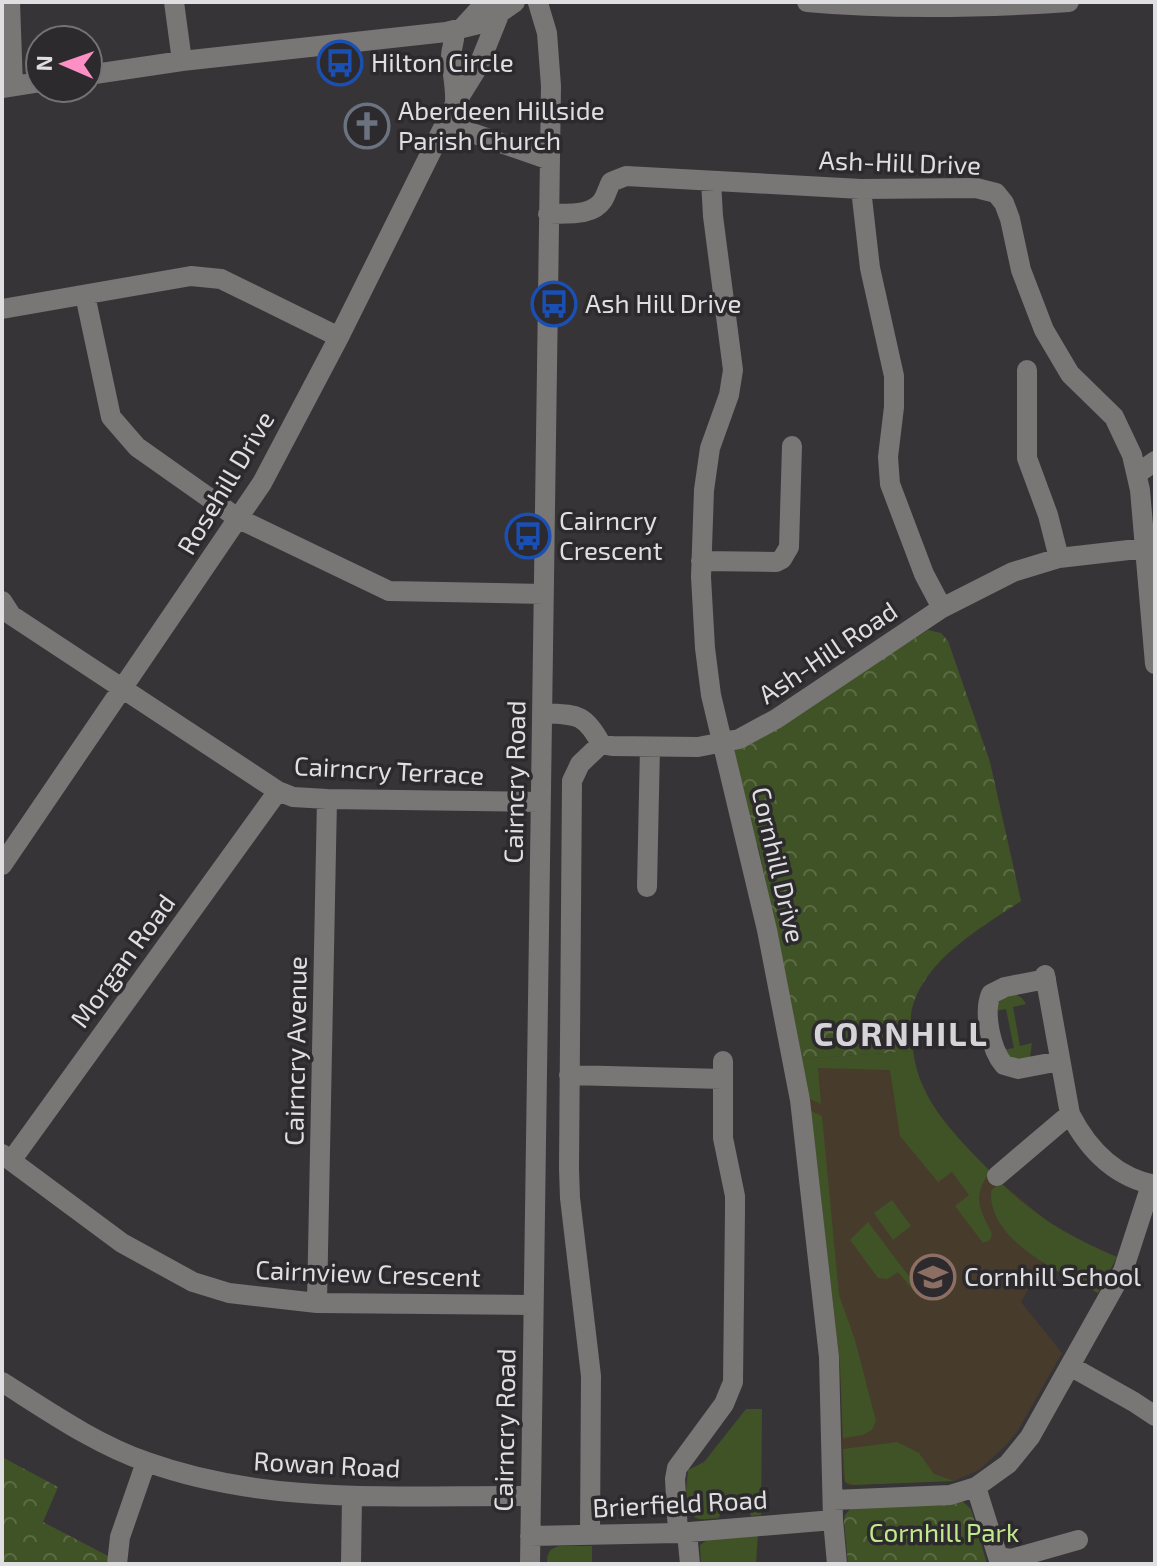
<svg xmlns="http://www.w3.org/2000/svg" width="1157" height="1566" viewBox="0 0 1157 1566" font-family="'Exo 2',sans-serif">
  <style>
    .education { fill: #473b2c }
    .green { fill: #405326 }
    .park { fill: url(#park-crowns) }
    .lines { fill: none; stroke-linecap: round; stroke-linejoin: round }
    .minor { stroke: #797676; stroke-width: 20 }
    .labels { text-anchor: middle; stroke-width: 7; stroke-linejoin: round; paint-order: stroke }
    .poi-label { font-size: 26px; fill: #dfdee0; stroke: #2d2a2e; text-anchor: start }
    .street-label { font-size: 26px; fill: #dfdee0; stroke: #2d2a2e }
    .park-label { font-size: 26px; fill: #c1e98d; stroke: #2d2a2e }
    .district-label { font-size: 34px; font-weight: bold; letter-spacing: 2px; fill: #d7d4d9; stroke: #2d2a2e }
  </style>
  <defs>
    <pattern id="park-crowns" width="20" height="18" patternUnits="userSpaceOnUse" patternTransform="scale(2)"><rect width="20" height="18" fill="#405326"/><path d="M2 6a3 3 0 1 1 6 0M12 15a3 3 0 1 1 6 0" fill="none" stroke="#5b6b45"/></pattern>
  </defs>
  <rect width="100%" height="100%" fill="#373438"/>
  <path class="education" d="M 913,1051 L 917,1077 L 932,1105 L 960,1140 L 1000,1182 L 1051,1224 L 1073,1237 L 1117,1257 L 1098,1293 L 1043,1263 L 1021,1302 L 1062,1353 L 1017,1432 L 1005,1446 L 979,1470 L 954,1481 L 848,1485 L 843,1478 L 840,1364 L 810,1099 L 802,1059 Z"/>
  <path class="green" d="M 1013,993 L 1022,998 L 1026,1004 L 1013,1007 L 1020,1046 L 1032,1043 L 1030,1057 L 1016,1062 L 1002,1050 L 1014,1048 L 1006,1009 L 995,1011 L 999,1000 Z
    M 913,1051 C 920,1103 956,1136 990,1171 C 972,1198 979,1207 992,1234 L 990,1240 L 983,1243 L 955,1206 L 969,1195 L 952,1172 L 938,1182 L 900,1136 L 890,1070 L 818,1068 L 821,1104 L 810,1099 L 802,1059 Z
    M 811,1111 L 822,1116 L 839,1295 L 855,1340 L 876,1421 L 872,1430 L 863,1435 L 843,1438 L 840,1364 Z
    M 1000,1182 C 1034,1216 1072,1238 1117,1257 L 1098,1293 C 1060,1272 988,1241 991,1191 Z
    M 892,1200 L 911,1226 L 893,1240 L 874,1213 Z
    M 868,1222 L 917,1287 L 913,1290 L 898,1272 L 887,1279 L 878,1278 L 850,1240 Z
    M 746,1409 L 762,1409 L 761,1515 L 751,1516 L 748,1508 L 721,1510 L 719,1518 C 713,1518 704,1520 699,1519 C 681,1514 687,1483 688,1470 L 704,1462 Z
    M 897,1442 L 919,1453 L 934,1474 L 954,1481 L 853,1485 L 845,1482 L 843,1449 Z
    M 758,1534 L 756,1564 L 701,1564 L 700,1545 L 707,1540 Z
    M 559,1546 L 592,1546 L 592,1564 L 547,1564 C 547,1553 549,1549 559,1546 Z"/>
  <path class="park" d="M 928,630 L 941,633 L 948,641 L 990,762 L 1021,901 C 981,928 926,958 912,1008 C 909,1022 912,1038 913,1051 L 802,1059 L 758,845 L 754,846 L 734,750 Z
    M 2,1457 L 58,1487 L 43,1522 L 110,1557 L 110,1564 L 2,1564 Z
    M 961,1500 L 971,1509 L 987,1564 L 848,1564 L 844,1521 L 845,1515 L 852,1507 Z"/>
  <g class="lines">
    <path class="minor" d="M 10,2 L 13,86
      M 174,2 L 182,61
      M 807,2 C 895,10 981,8 1069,2
      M 462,28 L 486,2
      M 454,30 C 456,41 451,47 451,56 C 452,73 456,87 455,104
      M 88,75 L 182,61 L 446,32 L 487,22 L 515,2
      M 2,88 L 40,82
      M 446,124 L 550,160
      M 711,181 L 713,216 L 733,370 L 729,395 L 710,448 L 704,490 L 701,577 L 705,648 L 711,695 L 767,930 L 800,1100 L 829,1357 L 833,1520 L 837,1564
      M 861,189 L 870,268 L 894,376 L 894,407 L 888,457 L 890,484 L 924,574 L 942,608
      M 548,214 C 566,213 592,217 603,200 C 606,195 608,188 611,182 L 626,176 L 861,189 L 976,188 L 996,193 L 1004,203 L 1010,219 L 1021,270 L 1044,330 L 1070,374 L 1114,417 L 1132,455 L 1140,490 L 1155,664
      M 85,295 L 111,417 L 137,447 L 239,519 L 389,591 L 544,594
      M 2,309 L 191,276 L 221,279 L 339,337
      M 1027,370 L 1027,458 L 1048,515 L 1059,558
      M 1137,474 L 1155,461
      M 701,561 L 776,562 L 782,559 L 789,547 L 792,446
      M 2,601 L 11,615 L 278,791 L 293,797 L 327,799 L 540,802
      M 542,713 C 576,715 584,712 601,744 L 612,746 L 698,747 L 739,739 L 776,719 L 942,608 L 1013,572 L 1059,558 L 1146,548
      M 2,865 L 262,483 L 339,337 L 455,104 L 478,67 L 499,15
      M 647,887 L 650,747
      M 1045,975 L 1070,1114 C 1088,1149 1114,1177 1155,1185
      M 1046,979 L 1005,987 L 991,994 C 983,1013 991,1050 1004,1065 L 1018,1069 L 1060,1061
      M 569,1075 L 723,1079
      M 2,1154 L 122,1243 L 193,1282 L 229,1293 L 317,1303 L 532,1305
      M 11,1161 L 278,791
      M 997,1176 L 1070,1114
      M 317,1303 L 327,799
      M 1070,1366 L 1134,1402 L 1155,1416
      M 2,1382 C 48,1411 95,1444 147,1462 C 269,1506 402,1495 529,1496
      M 976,1487 L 998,1557 L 1011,1559 L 1078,1540
      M 833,1500 L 950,1495 L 976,1487 L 1008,1464 L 1030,1437 L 1123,1271 L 1151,1185
      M 678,1533 L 675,1479 L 677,1468 L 724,1404 L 733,1382 L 735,1211 L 735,1196 L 723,1138 L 723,1061
      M 687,1533 L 690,1564
      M 590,1534 L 591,1376 L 570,1198 L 569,1169 L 572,781 L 580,764 L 601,744
      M 530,1536 L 678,1533 L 833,1520
      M 117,1564 L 120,1537 L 146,1462
      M 351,1564 L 352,1496
      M 530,1564 L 551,86 L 547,33 L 538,3"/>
  </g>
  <defs>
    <g id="bus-ring" transform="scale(2.3)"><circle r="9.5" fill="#2d2a2e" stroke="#1a4fb4" stroke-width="1.5"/><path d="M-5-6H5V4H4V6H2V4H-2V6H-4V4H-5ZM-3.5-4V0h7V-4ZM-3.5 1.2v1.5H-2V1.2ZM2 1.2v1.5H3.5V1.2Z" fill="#1a4fb4"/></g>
    <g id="church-ring" transform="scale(2.3)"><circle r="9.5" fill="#2d2a2e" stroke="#6b7280" stroke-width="1.5"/><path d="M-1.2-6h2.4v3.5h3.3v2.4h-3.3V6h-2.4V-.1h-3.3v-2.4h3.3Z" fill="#6b7280"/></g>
    <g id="school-ring" transform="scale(2.3)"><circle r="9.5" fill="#2d2a2e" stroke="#8d6e63" stroke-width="1.5"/><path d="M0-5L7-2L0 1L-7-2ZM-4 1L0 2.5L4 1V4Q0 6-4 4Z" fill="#8d6e63"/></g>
  </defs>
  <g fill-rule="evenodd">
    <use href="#bus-ring" x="340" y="63"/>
    <use href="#church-ring" x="367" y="126"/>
    <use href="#bus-ring" x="554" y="304"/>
    <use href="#bus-ring" x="528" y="536"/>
    <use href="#school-ring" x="933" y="1277"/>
  </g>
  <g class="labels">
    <g class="poi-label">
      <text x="371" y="72">Hilton Circle</text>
      <text x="398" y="120">Aberdeen Hillside<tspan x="398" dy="30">Parish Church</tspan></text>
      <text x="585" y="313">Ash Hill Drive</text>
      <text x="559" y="530">Cairncry<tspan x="559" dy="30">Crescent</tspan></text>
      <text x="964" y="1286">Cornhill School</text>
    </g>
    <g class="street-label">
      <text transform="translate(900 163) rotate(2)" y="9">Ash-Hill Drive</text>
      <text transform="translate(226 483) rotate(-59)" y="9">Rosehill Drive</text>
      <text transform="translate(828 653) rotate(-34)" y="9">Ash-Hill Road</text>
      <text transform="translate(389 771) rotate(3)" y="9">Cairncry Terrace</text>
      <text transform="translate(515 782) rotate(-89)" y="9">Cairncry Road</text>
      <text transform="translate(778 865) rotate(77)" y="9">Cornhill Drive</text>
      <text transform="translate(123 961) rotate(-54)" y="9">Morgan Road</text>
      <text transform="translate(296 1051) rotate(-89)" y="9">Cairncry Avenue</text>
      <text transform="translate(368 1274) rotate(2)" y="9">Cairnview Crescent</text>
      <text transform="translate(505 1430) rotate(-89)" y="9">Cairncry Road</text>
      <text transform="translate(327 1465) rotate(3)" y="9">Rowan Road</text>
      <text transform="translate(680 1504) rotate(-3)" y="9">Brierfield Road</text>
    </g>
    <g class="park-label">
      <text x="944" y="1542">Cornhill Park</text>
    </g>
    <g class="district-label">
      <text x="901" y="1046">CORNHILL</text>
    </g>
  </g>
  <rect width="1157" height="1566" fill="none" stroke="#dfdee0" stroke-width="8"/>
  <g transform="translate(64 64) rotate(272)"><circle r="38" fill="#2d2a2e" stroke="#747275" stroke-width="2"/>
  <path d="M0-6L14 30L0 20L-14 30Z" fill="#fc8fc3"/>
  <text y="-12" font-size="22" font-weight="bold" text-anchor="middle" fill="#dfdee0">N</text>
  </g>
</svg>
